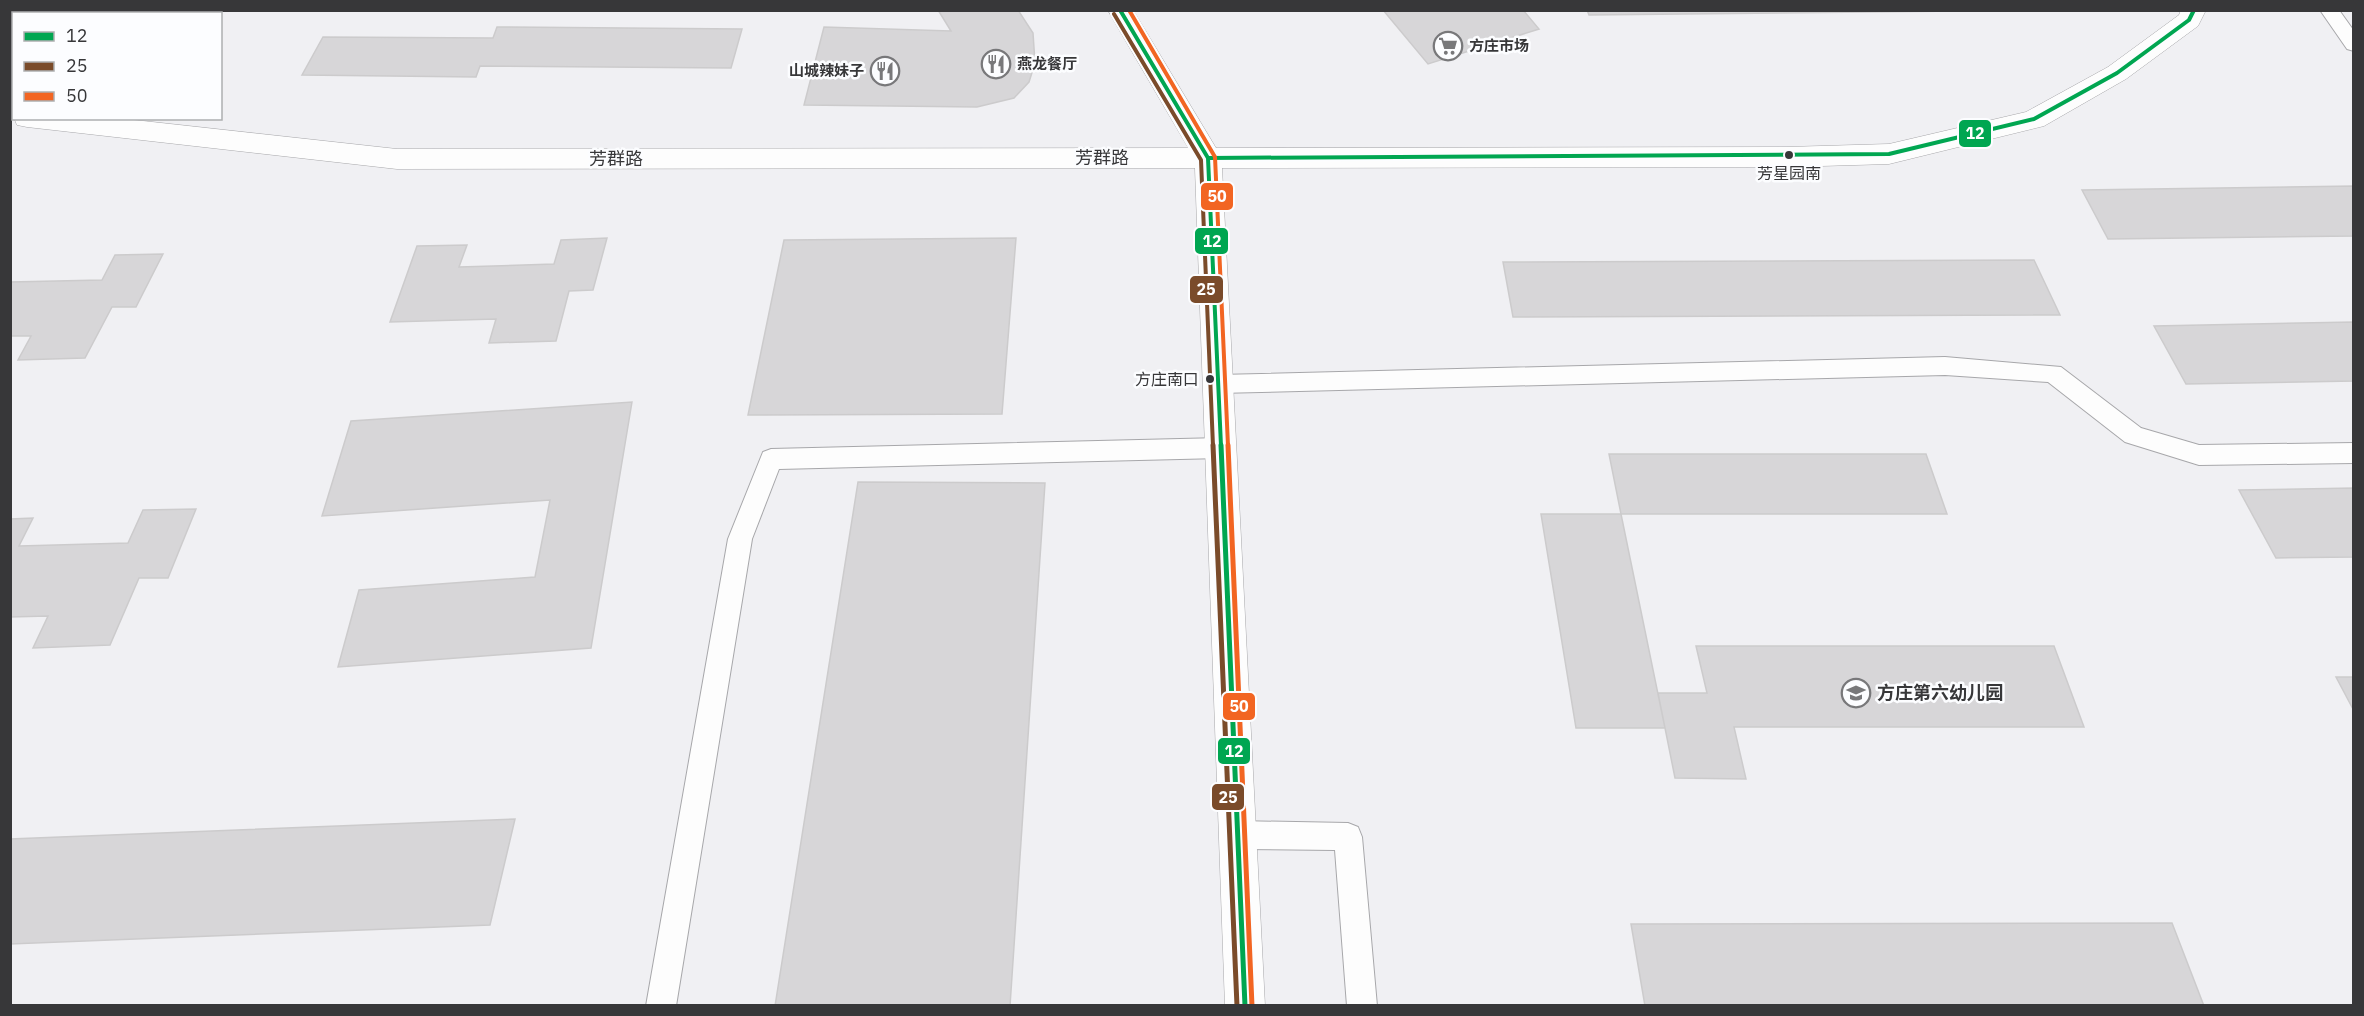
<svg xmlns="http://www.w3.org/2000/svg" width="2364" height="1016" viewBox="0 0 2364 1016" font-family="'IBM Plex Sans','Noto Sans SC',sans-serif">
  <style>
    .building { fill: #d7d6d8; stroke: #cccbcc; stroke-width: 1.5 }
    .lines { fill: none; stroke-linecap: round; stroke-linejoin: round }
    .service-casing { stroke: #a7a7aa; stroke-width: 2 }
    .tertiary-casing { stroke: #a7a7aa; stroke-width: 1 }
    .service { fill: #fdfdfd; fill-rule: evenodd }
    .tertiary { fill: #fdfdfd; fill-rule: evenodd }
    .bus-1-far1-casing { stroke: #fcfdff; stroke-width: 8 }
    .bus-1-casing { stroke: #fcfdff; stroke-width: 10 }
    .bus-2-far1-casing { stroke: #fcfdff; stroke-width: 8 }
    .bus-2-casing { stroke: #fcfdff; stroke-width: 10 }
    .bus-3-far1-casing { stroke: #fcfdff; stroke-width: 8 }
    .bus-3-casing { stroke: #fcfdff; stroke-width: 10 }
    .bus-1-far1 { stroke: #00a651; stroke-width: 4 }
    .bus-1 { stroke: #00a651; stroke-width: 5 }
    .bus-2-far1 { stroke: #7a4b2a; stroke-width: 4 }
    .bus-2 { stroke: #7a4b2a; stroke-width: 5 }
    .bus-3-far1 { stroke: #f26522; stroke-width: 4 }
    .bus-3 { stroke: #f26522; stroke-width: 5 }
    .bus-dot { fill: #373739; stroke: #fcfdff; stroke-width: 2 }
    .labels { text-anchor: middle; stroke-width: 5; stroke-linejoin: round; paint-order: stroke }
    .far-poi-label { font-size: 15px; font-weight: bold; fill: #373739; stroke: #fcfdff; text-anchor: start }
    .bus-label { font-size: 16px; fill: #373739; stroke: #fcfdff }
    .street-label { font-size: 18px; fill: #373739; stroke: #fcfdff }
    .poi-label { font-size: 18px; font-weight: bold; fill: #373739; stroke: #fcfdff; text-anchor: start }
    .line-badge { stroke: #fcfdff; stroke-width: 2 }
    .badge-label { font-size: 16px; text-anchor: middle; font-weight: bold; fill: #fff }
  </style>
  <rect width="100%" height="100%" fill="#f0f0f3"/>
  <path class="building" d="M 10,10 L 180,10 L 178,14 L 14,14 L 14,39 L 10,39 Z
    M 938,10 L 1018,10 L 1033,33 L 1035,63 L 1029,82 L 1014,98 L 977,107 L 804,105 L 824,27 L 951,31 Z
    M 1383,10 L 1523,10 L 1539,29 L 1428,64 Z
    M 1587,10 L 1959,10 L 1959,11 L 1589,15 Z
    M 497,27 L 742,29 L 731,68 L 480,66 L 476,77 L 302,75 L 323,37 L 493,38 Z
    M 2354,186 L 2354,236 L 2108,239 L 2082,190 Z
    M 607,238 L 593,290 L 569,291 L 556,341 L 489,343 L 496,319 L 390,322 L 417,246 L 467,245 L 459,267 L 554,264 L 561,240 Z
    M 1016,238 L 1002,414 L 748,415 L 784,240 Z
    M 163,254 L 136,307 L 112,307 L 85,358 L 18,360 L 31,336 L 10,336 L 10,282 L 102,280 L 115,255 Z
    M 2034,260 L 2060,315 L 1513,317 L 1503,262 Z
    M 2354,322 L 2354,381 L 2186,384 L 2154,326 Z
    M 632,402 L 591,648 L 338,667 L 359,590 L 535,577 L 550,500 L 322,516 L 351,421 Z
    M 1609,454 L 1926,454 L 1947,514 L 1621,514 Z
    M 858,482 L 1045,483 L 1010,1006 L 775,1006 Z
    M 2354,488 L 2354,557 L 2276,558 L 2239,490 Z
    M 196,509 L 168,578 L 139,578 L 110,645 L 33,648 L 48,616 L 10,617 L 10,519 L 33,518 L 19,546 L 128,543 L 143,510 Z
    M 1541,514 L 1621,514 L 1665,728 L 1576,728 Z
    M 1696,646 L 2054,646 L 2084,727 L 1734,727 L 1746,779 L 1675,778 L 1658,693 L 1707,693 Z
    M 2336,677 L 2354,677 L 2354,711 Z
    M 515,819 L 490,925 L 10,944 L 10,839 Z
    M 2172,923 L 2204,1006 L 1645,1006 L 1631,924 Z"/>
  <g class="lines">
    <g class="service-casing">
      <path id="service" d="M 2320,10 L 2339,10 L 2354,31 L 2354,51 L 2347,49 Z
        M 1945,357 L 2061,367 L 2141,428 L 2199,445 L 2354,443 L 2354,463 L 2199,465 L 2125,442 L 2048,382 L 1945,375 L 1218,393 L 1210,390 L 1207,384 L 1210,378 L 1218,375 Z
        M 1221,438 L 1229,441 L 1233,448 L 1229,455 L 1221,458 L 779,469 L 752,539 L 676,1006 L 646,1006 L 728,539 L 763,452 L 771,449 Z
        M 1237,821 L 1348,823 L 1358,827 L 1362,837 L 1377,1006 L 1347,1006 L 1335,850 L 1237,849 L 1227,845 L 1223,835 L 1227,825 Z"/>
    </g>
    <g class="tertiary-casing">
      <path id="tertiary" d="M 1108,10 L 1133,10 L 1216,148 L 1787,147 L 1889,144 L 2026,112 L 2108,67 L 2179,15 L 2181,10 L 2206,10 L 2198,26 L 2126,79 L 2044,126 L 1889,164 L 1787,167 L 1222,168 L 1265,1006 L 1225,1006 L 1195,168 L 397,169 L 27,127 L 17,125 L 14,118 L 116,118 L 397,149 L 1188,148 Z"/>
    </g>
    <use href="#service" class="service"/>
    <use href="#tertiary" class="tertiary"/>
    <g class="bus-1-far1-casing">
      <path id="bus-1-far1" d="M 1120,10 L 1208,158 L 1221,446
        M 1208,158 L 1889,154 L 2034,119 L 2117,73 L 2189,20 L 2194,10"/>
    </g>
    <g class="bus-1-casing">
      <path id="bus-1" d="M 1221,445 L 1245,1006"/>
    </g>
    <g class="bus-2-far1-casing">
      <path id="bus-2-far1" d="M 1114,14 L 1201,160 L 1213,446"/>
    </g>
    <g class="bus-2-casing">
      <path id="bus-2" d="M 1213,445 L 1237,1006"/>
    </g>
    <g class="bus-3-far1-casing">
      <path id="bus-3-far1" d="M 1129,10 L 1215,157 L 1228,446"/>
    </g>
    <g class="bus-3-casing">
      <path id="bus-3" d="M 1228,445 L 1252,1006"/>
    </g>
    <use href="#bus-1-far1" class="bus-1-far1"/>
    <use href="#bus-1" class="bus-1"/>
    <use href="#bus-2-far1" class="bus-2-far1"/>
    <use href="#bus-2" class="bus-2"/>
    <use href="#bus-3-far1" class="bus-3-far1"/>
    <use href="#bus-3" class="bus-3"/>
  </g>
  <defs>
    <g id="supermarket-ring" transform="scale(1.5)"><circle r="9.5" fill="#fcfdff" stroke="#78787a" stroke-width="1.5"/><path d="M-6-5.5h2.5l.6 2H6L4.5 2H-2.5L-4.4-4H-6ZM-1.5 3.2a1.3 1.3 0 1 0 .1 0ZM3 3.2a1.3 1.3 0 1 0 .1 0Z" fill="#78787a"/></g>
    <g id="restaurant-ring" transform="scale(1.5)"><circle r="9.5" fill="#fcfdff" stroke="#78787a" stroke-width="1.5"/><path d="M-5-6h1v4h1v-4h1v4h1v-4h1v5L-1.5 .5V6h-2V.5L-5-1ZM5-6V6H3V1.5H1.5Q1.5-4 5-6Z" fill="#78787a"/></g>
    <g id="school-ring" transform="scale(1.5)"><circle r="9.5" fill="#fcfdff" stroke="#78787a" stroke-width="1.5"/><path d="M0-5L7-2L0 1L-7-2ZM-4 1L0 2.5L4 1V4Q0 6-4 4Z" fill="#78787a"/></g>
  </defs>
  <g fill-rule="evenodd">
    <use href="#supermarket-ring" x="1448" y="46"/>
    <use href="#restaurant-ring" x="996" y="64"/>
    <use href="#restaurant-ring" x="885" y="71"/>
    <use href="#school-ring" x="1856" y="693"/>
  </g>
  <g class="bus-dot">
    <circle cx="1789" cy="155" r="5"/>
    <circle cx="1210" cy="379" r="5"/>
  </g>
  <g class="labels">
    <g class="far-poi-label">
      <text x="1469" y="51">方庄市场</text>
      <text x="1017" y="69">燕龙餐厅</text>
      <text x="864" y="76" text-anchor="end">山城辣妹子</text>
    </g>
    <g class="bus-label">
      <text x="1789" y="179">芳星园南</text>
      <text x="1199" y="385" text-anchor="end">方庄南口</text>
    </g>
    <g class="street-label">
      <text x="1102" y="164">芳群路</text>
      <text x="616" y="165">芳群路</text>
    </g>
    <g class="poi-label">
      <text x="1877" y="699">方庄第六幼儿园</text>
    </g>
  </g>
  <g class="line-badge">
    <rect x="1958" y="119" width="34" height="29" rx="6" fill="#00a651"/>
    <rect x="1200" y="182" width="34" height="29" rx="6" fill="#f26522"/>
    <rect x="1194" y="227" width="35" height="28" rx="6" fill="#00a651"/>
    <rect x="1189" y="275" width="35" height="29" rx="6" fill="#7a4b2a"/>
    <rect x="1222" y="692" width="34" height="29" rx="6" fill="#f26522"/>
    <rect x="1217" y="737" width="34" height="28" rx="6" fill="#00a651"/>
    <rect x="1211" y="783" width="34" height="28" rx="6" fill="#7a4b2a"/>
  </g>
  <g class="badge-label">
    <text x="1975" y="139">12</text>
    <text x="1217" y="202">50</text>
    <text x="1212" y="247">12</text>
    <text x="1206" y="295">25</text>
    <text x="1239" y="712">50</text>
    <text x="1234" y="757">12</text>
    <text x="1228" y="803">25</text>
  </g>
  <rect width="2364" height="1016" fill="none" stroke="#373739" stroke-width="24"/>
  <rect x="12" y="12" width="210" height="108" fill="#fcfdff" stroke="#adaeb0" stroke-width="1.5"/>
  <rect x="24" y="32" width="30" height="9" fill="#00a651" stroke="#adaeb0" stroke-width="1.5"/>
  <text x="66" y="42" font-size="18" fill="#373739">12</text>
  <rect x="24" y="62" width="30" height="9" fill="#7a4b2a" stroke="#adaeb0" stroke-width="1.5"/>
  <text x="66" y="72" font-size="18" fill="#373739">25</text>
  <rect x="24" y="92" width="30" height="9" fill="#f26522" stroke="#adaeb0" stroke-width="1.5"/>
  <text x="66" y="102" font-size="18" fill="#373739">50</text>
</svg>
